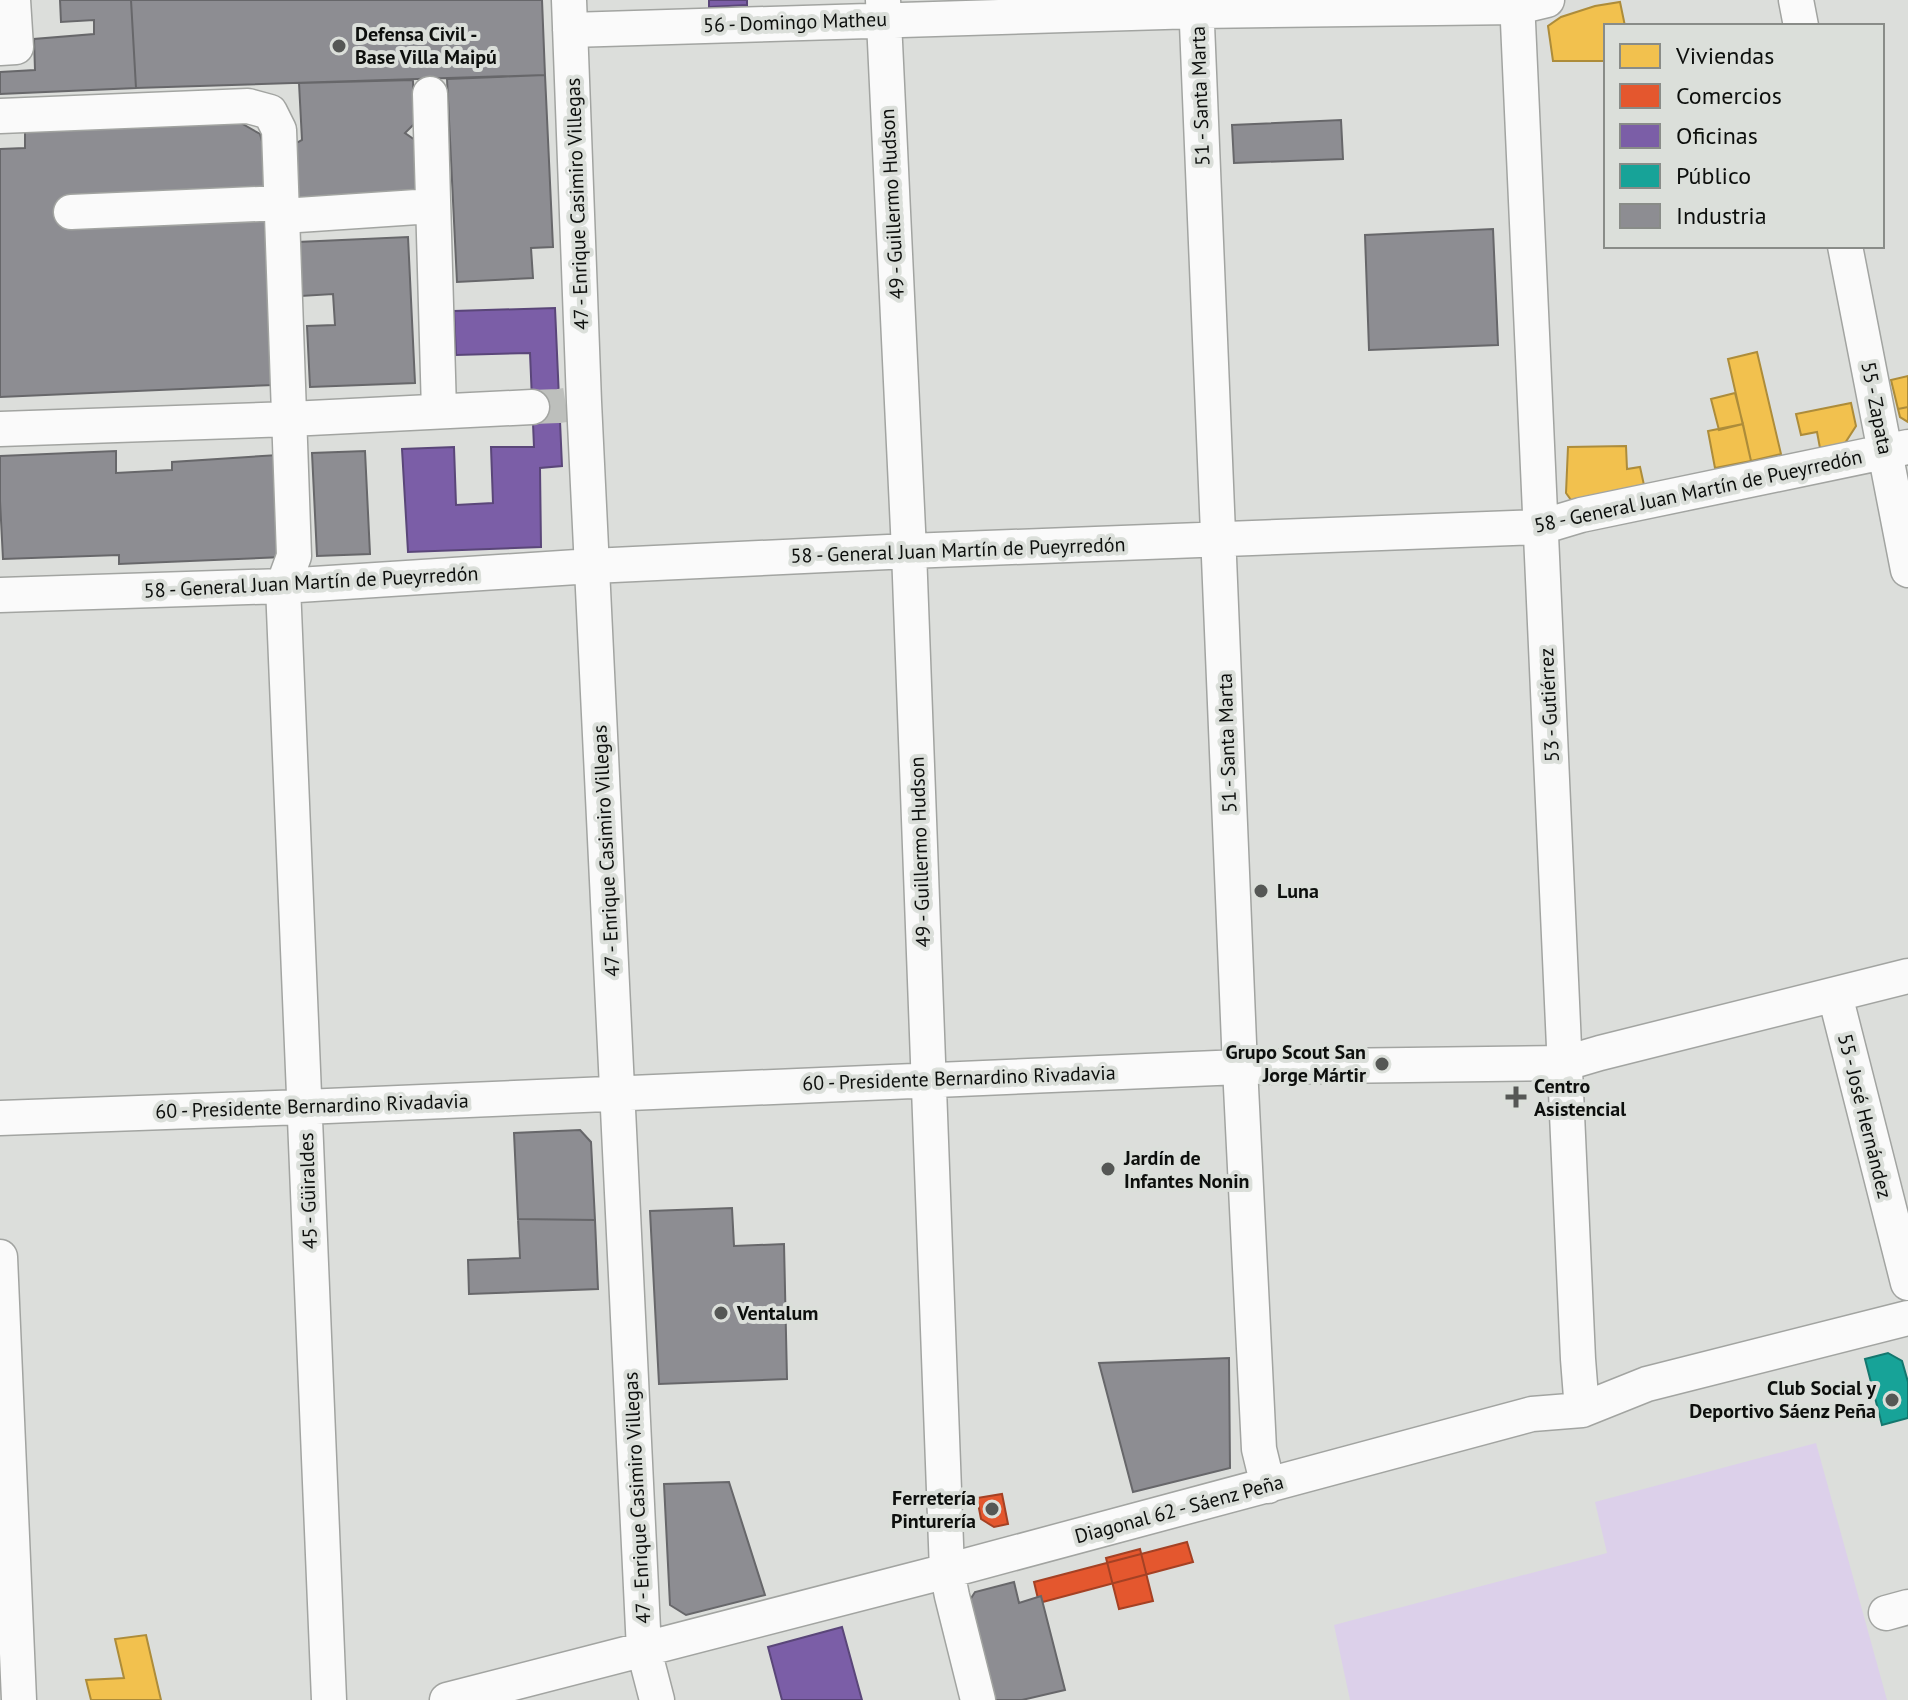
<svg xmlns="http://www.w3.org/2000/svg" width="1908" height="1700" viewBox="0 0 1908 1700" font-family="'PT Sans',sans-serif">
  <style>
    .green { fill: #dcd0ea }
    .homes { fill: #f2c14e; stroke: #ad8c3a; stroke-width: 2 }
    .shops { fill: #e4572e; stroke: #a44124; stroke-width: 2 }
    .offices { fill: #7b5ea7; stroke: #5a4679; stroke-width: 2 }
    .public { fill: #17a398; stroke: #14776e; stroke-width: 2 }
    .industry { fill: #8d8d92; stroke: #67676a; stroke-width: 2 }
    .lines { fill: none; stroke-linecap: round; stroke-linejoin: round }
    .minor-tunnel { stroke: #bdbfbc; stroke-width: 34; stroke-dasharray: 34 17; stroke-linecap: butt }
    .minor-casing { stroke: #a2a4a1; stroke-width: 37 }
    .minor { stroke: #fafafa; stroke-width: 34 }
    .poi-dot { fill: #555755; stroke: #dbdfda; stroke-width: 3 }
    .labels { text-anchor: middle; stroke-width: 8; stroke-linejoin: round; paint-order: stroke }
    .street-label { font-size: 20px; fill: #0d0f0d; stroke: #dbdfda }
    .poi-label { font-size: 20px; font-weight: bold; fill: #0d0f0d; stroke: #dbdfda; text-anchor: start }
  </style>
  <rect width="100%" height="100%" fill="#dcdedb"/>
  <path class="green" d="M 1816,1443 L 1887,1700 L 1350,1700 L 1334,1625 L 1607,1553 L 1595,1502 Z"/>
  <path class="homes" d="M 1620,2 L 1625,26 L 1606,26 L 1606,61 L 1553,61 L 1548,26 L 1561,17 L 1595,6 Z
    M 1757,352 L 1781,454 L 1751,461 L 1728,359 Z
    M 1908,376 L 1908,407 L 1898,409 L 1891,380 Z
    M 1735,393 L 1743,424 L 1719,430 L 1711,399 Z
    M 1851,403 L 1856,426 L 1845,443 L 1820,448 L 1817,432 L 1801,435 L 1796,414 Z
    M 1908,407 L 1908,422 L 1900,417 L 1898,409 Z
    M 1743,424 L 1751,461 L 1715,468 L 1708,431 Z
    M 1626,446 L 1627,469 L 1640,467 L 1644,485 L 1578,503 L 1571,500 L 1566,493 L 1568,447 Z
    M 146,1635 L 161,1700 L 91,1700 L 86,1680 L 124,1678 L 115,1639 Z"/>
  <path class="shops" d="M 1002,1494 L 1008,1524 L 994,1527 L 981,1519 L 977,1498 Z
    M 1187,1542 L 1193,1562 L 1039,1603 L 1034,1582 Z
    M 1140,1549 L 1153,1601 L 1119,1609 L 1106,1558 Z"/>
  <path class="offices" d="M 709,0 L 747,0 L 747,5 L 709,7 Z
    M 555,308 L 562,466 L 540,468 L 541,547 L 408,552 L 402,449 L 454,447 L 456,505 L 493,503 L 491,447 L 534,447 L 530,353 L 456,355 L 454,311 Z
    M 842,1627 L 862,1700 L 782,1700 L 768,1647 Z"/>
  <path class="public" d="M 1888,1353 L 1902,1361 L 1908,1382 L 1908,1418 L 1882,1425 L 1865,1359 Z"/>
  <path class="industry" d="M 60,0 L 131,0 L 136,88 L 0,94 L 0,72 L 35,70 L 34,39 L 94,34 L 94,20 L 61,22 Z
    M 131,0 L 542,0 L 545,75 L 136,88 Z
    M 545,75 L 553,247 L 531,248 L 533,278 L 457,282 L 447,79 Z
    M 413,80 L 414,124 L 405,133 L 415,140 L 419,194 L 293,200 L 291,146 L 302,140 L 299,83 Z
    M 227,115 L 260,134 L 264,149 L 273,385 L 0,397 L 0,149 L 25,148 L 25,126 Z
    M 1341,120 L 1343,159 L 1234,163 L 1232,125 Z
    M 1493,229 L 1498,345 L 1369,350 L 1365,235 Z
    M 408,237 L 415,383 L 310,387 L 307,326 L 335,325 L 333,294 L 301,296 L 298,242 Z
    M 116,451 L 116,473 L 172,470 L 172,462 L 278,455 L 283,557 L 119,564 L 119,555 L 3,559 L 0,501 L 0,456 Z
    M 365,451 L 370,554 L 317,556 L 312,453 Z
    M 580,1130 L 591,1142 L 595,1220 L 518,1219 L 514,1133 Z
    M 732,1208 L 734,1246 L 784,1244 L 787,1379 L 659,1384 L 650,1211 Z
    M 518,1219 L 595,1220 L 598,1289 L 469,1294 L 468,1260 L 520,1258 Z
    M 1229,1358 L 1230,1468 L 1133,1492 L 1099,1363 Z
    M 729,1482 L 765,1595 L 686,1615 L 670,1605 L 664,1484 Z
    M 1014,1582 L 1019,1603 L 1041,1596 L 1065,1690 L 1022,1700 L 990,1700 L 968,1603 L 975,1592 Z"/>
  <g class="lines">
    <path class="minor-tunnel" d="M 532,407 L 559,406 L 584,402"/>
    <g class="minor-casing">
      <path id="minor" d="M 569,0 L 584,402 L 644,1650 L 657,1700
        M 883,0 L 909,551 L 947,1571 L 952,1596 L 978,1700
        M 1196,0 L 1240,1067 L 1259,1449 L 1268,1486
        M 1517,0 L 1578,1359 L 1582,1410
        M 1796,0 L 1801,26
        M 570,30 L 1197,11 L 1518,7 L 1547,0
        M 0,48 L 16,47 L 13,0
        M 430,94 L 439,411
        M 0,116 L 248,106 L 270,112 L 279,130 L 294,556 L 283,586 L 329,1700
        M 71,212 L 282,203
        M 283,216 L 432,206
        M 1845,246 L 1908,570
        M 0,429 L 290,419 L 532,407
        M 0,595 L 283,586 L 592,566 L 909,551 L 1541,527 L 1581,515 L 1908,447
        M 1835,995 L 1908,1283
        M 0,1118 L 304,1107 L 1240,1067 L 1566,1063 L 1600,1053 L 1908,976
        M 0,1257 L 19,1700
        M 1886,1613 L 1908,1607
        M 447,1700 L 947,1571 L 1532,1414 L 1582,1410 L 1647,1384 L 1908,1318"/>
    </g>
    <use href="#minor" class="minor"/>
  </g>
  <g class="poi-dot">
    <circle cx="339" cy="46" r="8"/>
    <circle cx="1261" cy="891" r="8"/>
    <circle cx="1382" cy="1064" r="8"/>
    <path d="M1512 1085h8v8h8v8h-8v8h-8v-8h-8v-8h8z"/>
    <circle cx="1108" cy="1169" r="8"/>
    <circle cx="721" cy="1313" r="8"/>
    <circle cx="1892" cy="1400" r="8"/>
    <circle cx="992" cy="1509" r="8"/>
  </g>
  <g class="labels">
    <g class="street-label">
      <text transform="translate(795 22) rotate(-2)" y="7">56 - Domingo Matheu</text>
      <text transform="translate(1200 96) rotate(-92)" y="7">51 - Santa Marta</text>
      <text transform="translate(577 204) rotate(-92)" y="7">47 - Enrique Casimiro Villegas</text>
      <text transform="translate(892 204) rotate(-93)" y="7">49 - Guillermo Hudson</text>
      <text transform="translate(1877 408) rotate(79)" y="7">55 - Zapata</text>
      <text transform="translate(1698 491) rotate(-12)" y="7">58 - General Juan Martín de Pueyrredón</text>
      <text transform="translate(958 550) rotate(-2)" y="7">58 - General Juan Martín de Pueyrredón</text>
      <text transform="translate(311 582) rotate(-3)" y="7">58 - General Juan Martín de Pueyrredón</text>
      <text transform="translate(1549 705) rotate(-93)" y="7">53 - Gutiérrez</text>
      <text transform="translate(1227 743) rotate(-92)" y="7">51 - Santa Marta</text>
      <text transform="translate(606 851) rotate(-93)" y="7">47 - Enrique Casimiro Villegas</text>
      <text transform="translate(920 852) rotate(-92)" y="7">49 - Guillermo Hudson</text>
      <text transform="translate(959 1078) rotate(-2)" y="7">60 - Presidente Bernardino Rivadavia</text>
      <text transform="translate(312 1106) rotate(-2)" y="7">60 - Presidente Bernardino Rivadavia</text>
      <text transform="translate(1865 1116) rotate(76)" y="7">55 - José Hernández</text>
      <text transform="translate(308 1191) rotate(-92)" y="7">45 - Güiraldes</text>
      <text transform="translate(637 1498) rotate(-93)" y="7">47 - Enrique Casimiro Villegas</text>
      <text transform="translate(1179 1509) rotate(-15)" y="7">Diagonal 62 - Sáenz Peña</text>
    </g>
    <g class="poi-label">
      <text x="355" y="41">Defensa Civil -<tspan x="355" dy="23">Base Villa Maipú</tspan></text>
      <text x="1277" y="898">Luna</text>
      <text x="1366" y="1059" text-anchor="end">Grupo Scout San<tspan x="1366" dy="23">Jorge Mártir</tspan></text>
      <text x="1534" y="1093">Centro<tspan x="1534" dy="23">Asistencial</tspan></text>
      <text x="1124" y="1165">Jardín de<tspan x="1124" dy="23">Infantes Nonin</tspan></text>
      <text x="737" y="1320">Ventalum</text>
      <text x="1876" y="1395" text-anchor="end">Club Social y<tspan x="1876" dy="23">Deportivo Sáenz Peña</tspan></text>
      <text x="976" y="1505" text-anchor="end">Ferretería<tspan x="976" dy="23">Pinturería</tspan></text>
    </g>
  </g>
  <rect x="1604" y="24" width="280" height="224" fill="#dbdfda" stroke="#898c88" stroke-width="2"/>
  <rect x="1620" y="44" width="40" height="24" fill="#f2c14e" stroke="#898c88" stroke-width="2"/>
  <text x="1676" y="64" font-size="24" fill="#0d0f0d">Viviendas</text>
  <rect x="1620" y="84" width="40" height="24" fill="#e4572e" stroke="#898c88" stroke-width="2"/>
  <text x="1676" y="104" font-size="24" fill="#0d0f0d">Comercios</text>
  <rect x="1620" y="124" width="40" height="24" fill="#7b5ea7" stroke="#898c88" stroke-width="2"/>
  <text x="1676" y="144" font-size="24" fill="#0d0f0d">Oficinas</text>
  <rect x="1620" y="164" width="40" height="24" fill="#17a398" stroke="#898c88" stroke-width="2"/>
  <text x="1676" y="184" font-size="24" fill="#0d0f0d">Público</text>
  <rect x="1620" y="204" width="40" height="24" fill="#8d8d92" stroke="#898c88" stroke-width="2"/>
  <text x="1676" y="224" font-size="24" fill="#0d0f0d">Industria</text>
</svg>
